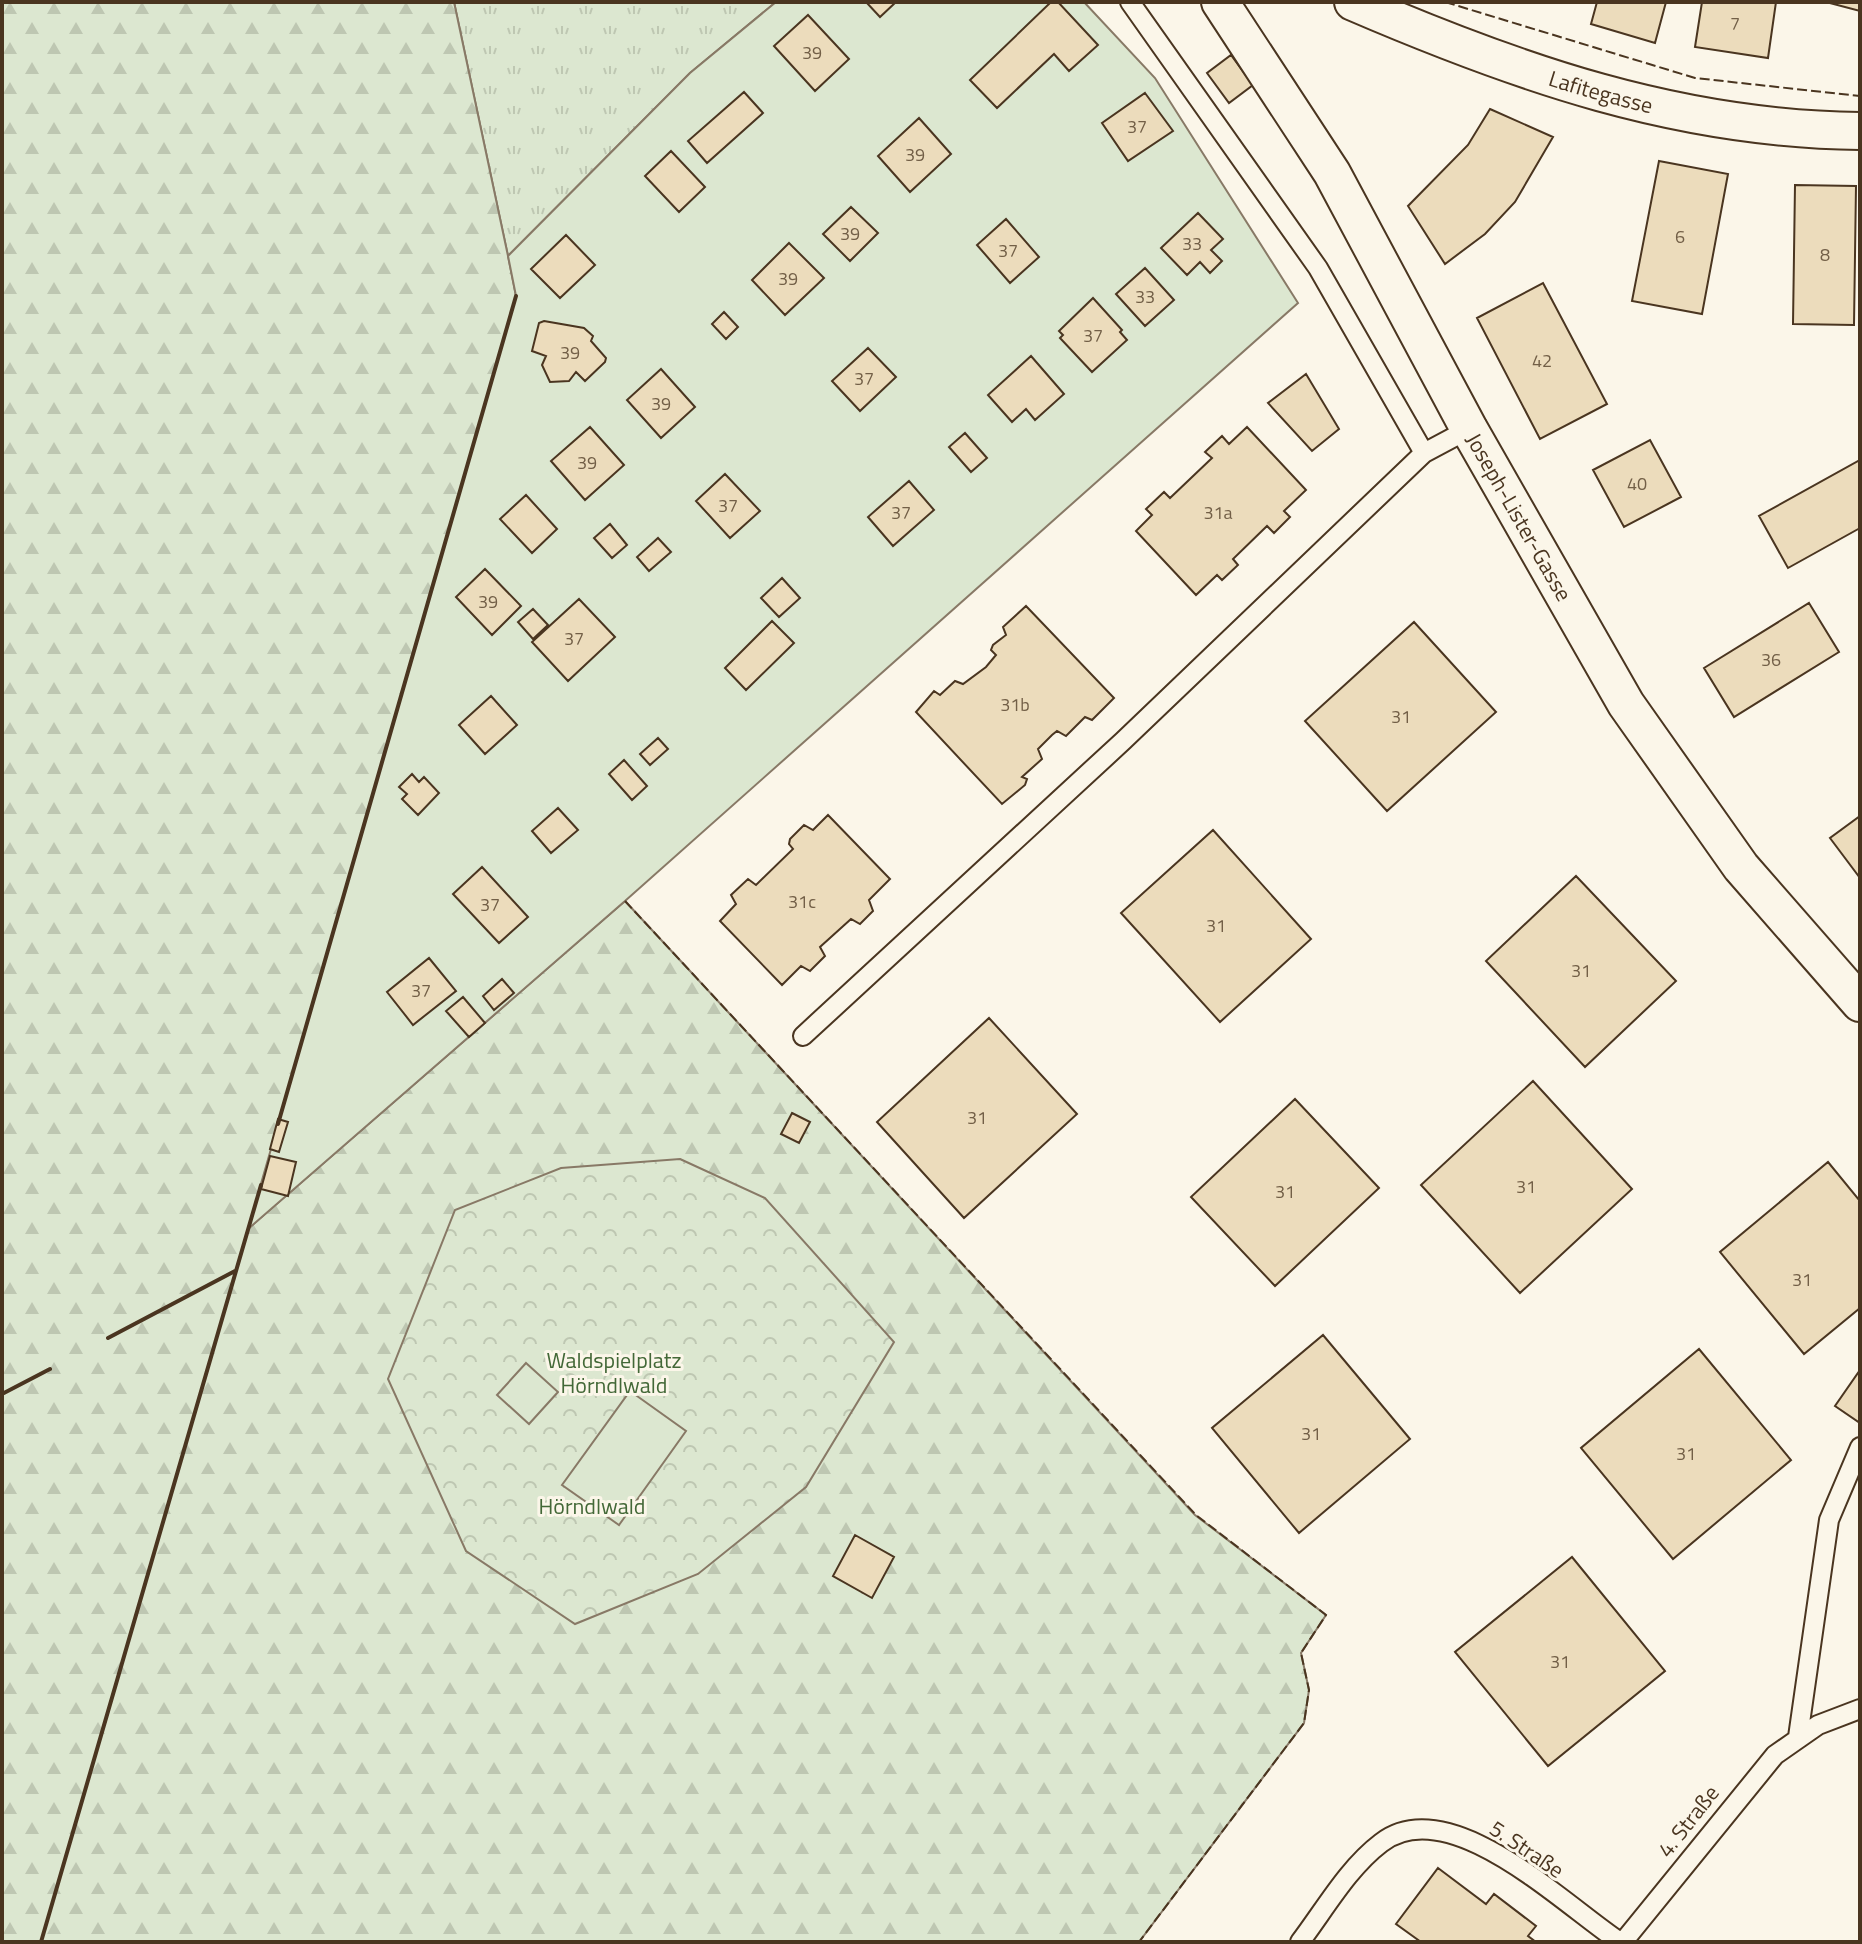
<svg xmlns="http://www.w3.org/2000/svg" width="1862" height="1944" viewBox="0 0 1862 1944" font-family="'Titillium Web',sans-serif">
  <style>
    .grass { fill: url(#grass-tufts); stroke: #887966; stroke-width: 2 }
    .forest { fill: url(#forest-firs); stroke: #887966; stroke-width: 2 }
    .park { fill: url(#park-crowns); stroke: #887966; stroke-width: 2 }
    .garden { fill: #dce7d0; stroke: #887966; stroke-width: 2 }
    .building { fill: #ecdcbc; stroke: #4a3520; stroke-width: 2 }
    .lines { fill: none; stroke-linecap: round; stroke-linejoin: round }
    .service-casing { stroke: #4a3520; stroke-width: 22 }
    .minor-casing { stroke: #4a3520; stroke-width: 40 }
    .service { stroke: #fbf6e9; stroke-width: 18 }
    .minor { stroke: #fbf6e9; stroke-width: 36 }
    .fence { stroke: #4a3520; stroke-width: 2; stroke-dasharray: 10 4; stroke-linecap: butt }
    .wall { stroke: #4a3520; stroke-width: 4 }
    .labels { text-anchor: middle; stroke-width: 6; stroke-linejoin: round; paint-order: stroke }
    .number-label { font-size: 18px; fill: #725f47 }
    .street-label { font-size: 22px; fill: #4a3520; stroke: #fbf6e9 }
    .park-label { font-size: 22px; fill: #436837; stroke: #fbf6e9 }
  </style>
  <defs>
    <pattern id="grass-tufts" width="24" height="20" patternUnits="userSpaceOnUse" patternTransform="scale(2)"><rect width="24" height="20" fill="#dce7d0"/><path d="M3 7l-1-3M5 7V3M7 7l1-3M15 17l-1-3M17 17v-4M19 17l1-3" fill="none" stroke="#bec7b2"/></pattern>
    <pattern id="forest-firs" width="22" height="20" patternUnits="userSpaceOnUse" patternTransform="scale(2)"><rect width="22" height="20" fill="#dce7d0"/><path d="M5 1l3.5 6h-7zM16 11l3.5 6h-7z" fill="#bec7b2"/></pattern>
    <pattern id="park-crowns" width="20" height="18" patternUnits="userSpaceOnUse" patternTransform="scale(2)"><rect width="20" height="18" fill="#dce7d0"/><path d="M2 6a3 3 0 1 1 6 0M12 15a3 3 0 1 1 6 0" fill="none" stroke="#bec7b2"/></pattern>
  </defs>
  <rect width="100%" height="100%" fill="#fbf6e9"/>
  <path class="grass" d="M 454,2 L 776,2 L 690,73 L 508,256 Z"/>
  <path class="forest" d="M 2,2 L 454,2 L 508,256 L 516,296 L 249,1228 L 625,901 L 1195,1515 L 1326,1615 L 1301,1653 L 1309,1690 L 1304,1723 L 1139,1942 L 2,1942 Z"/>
  <path class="park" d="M 680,1159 L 765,1198 L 894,1342 L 806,1487 L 698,1574 L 575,1624 L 466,1551 L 388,1379 L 455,1210 L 561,1168 Z"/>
  <path class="garden" d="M 776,2 L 1084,2 L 1155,78 L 1298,303 L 625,901 L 248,1229 L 516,296 L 508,256 L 690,73 Z
    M 526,1363 L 558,1392 L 529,1424 L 497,1395 Z
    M 630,1391 L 686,1431 L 619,1525 L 562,1485 Z"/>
  <path class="building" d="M 866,2 L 896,2 L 880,17 Z
    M 1051,2 L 1058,2 L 1098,45 L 1069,71 L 1054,54 L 997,108 L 970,80 Z
    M 1597,2 L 1666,2 L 1655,43 L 1591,24 Z
    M 1702,2 L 1776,2 L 1768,58 L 1695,47 Z
    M 1826,2 L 1860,2 L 1860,11 Z
    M 808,15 L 849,59 L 815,91 L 774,46 Z
    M 1231,55 L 1253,85 L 1229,103 L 1207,73 Z
    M 744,92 L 763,113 L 707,163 L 688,141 Z
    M 1145,93 L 1173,131 L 1128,161 L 1102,123 Z
    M 1490,109 L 1553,137 L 1515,202 L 1485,234 L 1445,264 L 1408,206 L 1468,145 Z
    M 919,118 L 951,154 L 910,192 L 878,156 Z
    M 671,151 L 705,187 L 679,212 L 645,176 Z
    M 1659,161 L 1728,174 L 1702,314 L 1632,301 Z
    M 1795,185 L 1856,186 L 1854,325 L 1793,324 Z
    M 851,207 L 878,233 L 850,261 L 823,234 Z
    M 1198,213 L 1223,239 L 1211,250 L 1222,261 L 1210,273 L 1200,262 L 1187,275 L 1161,248 Z
    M 1006,219 L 1039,257 L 1010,283 L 977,245 Z
    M 566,235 L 595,265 L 560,298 L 531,269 Z
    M 789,243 L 824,278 L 785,315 L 752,280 Z
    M 1145,268 L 1174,300 L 1145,326 L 1116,294 Z
    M 1543,283 L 1607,404 L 1540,439 L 1477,318 Z
    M 1093,298 L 1122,330 L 1120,332 L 1127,340 L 1092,372 L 1060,338 L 1063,335 L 1059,331 Z
    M 724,312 L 738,327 L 726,339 L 712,324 Z
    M 544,321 L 584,328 L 593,336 L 591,341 L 606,358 L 605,362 L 585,381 L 576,372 L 569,381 L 550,382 L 542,365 L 546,356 L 532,351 L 539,323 Z
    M 868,348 L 896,377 L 860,411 L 832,381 Z
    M 1031,356 L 1064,394 L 1035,420 L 1026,409 L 1012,422 L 988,395 Z
    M 661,369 L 695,407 L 661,438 L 627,400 Z
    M 1306,374 L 1339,429 L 1312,451 L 1268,403 Z
    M 590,427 L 624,465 L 585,500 L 551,461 Z
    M 1247,427 L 1306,490 L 1284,511 L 1290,517 L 1274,533 L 1267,526 L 1233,559 L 1238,565 L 1222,580 L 1217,575 L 1196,595 L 1136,531 L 1152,515 L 1146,509 L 1164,492 L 1170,498 L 1212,458 L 1205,452 L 1222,436 L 1229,444 Z
    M 965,433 L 987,458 L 971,472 L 949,447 Z
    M 1650,440 L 1681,497 L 1624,527 L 1593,470 Z
    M 1860,460 L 1860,528 L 1788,568 L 1759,516 Z
    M 725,474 L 760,511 L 730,538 L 696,501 Z
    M 909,481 L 934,510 L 893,546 L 868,517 Z
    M 526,495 L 557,529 L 532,553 L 500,519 Z
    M 610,524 L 627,545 L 612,558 L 594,538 Z
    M 658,538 L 671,552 L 649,571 L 637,557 Z
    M 485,569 L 521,606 L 492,635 L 456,597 Z
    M 782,578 L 800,598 L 779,617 L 761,598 Z
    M 579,599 L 615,637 L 568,681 L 532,642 Z
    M 1809,603 L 1839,652 L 1734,717 L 1704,668 Z
    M 1026,606 L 1114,698 L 1092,720 L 1085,717 L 1066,736 L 1057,731 L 1052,735 L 1038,749 L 1042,759 L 1022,777 L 1027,779 L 1025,785 L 1002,804 L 916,712 L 934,691 L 940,695 L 955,681 L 963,684 L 986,667 L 996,655 L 991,650 L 993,645 L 1006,635 L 1003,627 Z
    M 533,609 L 548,625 L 533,639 L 518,622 Z
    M 772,621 L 794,643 L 746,690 L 725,668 Z
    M 1414,622 L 1496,712 L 1387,811 L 1305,721 Z
    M 491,696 L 517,725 L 485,754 L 459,725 Z
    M 658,738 L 668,749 L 650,765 L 640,754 Z
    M 624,760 L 647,786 L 632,800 L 609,774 Z
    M 412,774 L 419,782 L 424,777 L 439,793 L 418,815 L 402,799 L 407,794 L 399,787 Z
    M 558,808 L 578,830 L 551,853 L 532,831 Z
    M 828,815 L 890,879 L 869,900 L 873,911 L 860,924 L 851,919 L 820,947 L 825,956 L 810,971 L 801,966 L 782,985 L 720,921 L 736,904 L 731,895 L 748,879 L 756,885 L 793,849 L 789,844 L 790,839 L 804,825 L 813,830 Z
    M 1860,816 L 1860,878 L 1830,838 Z
    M 1213,830 L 1311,939 L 1220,1022 L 1121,913 Z
    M 482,867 L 528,917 L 499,943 L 453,894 Z
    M 1576,876 L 1676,981 L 1585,1067 L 1486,961 Z
    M 429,958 L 456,991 L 413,1025 L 387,992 Z
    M 502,979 L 514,993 L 494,1010 L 483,996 Z
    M 463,997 L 485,1023 L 469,1037 L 446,1011 Z
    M 989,1018 L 1077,1114 L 964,1218 L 877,1122 Z
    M 1533,1081 L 1632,1189 L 1520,1293 L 1421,1185 Z
    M 1295,1099 L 1379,1188 L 1275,1286 L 1191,1197 Z
    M 792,1113 L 810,1122 L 799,1143 L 781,1134 Z
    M 278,1119 L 288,1122 L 279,1152 L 270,1149 Z
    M 270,1156 L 296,1162 L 288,1196 L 261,1189 Z
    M 1828,1162 L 1860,1201 L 1860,1308 L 1804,1354 L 1720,1252 Z
    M 1323,1335 L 1410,1439 L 1299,1533 L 1212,1428 Z
    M 1699,1349 L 1791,1460 L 1673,1559 L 1581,1448 Z
    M 1860,1370 L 1860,1423 L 1835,1406 Z
    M 855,1535 L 894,1557 L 872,1598 L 833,1576 Z
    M 1572,1557 L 1665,1671 L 1548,1766 L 1455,1652 Z
    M 1438,1868 L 1486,1904 L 1494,1894 L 1536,1926 L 1528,1936 L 1536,1942 L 1421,1942 L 1396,1924 Z"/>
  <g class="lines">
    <g class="service-casing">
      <path id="service" d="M 1130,2 L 1318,268 L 1424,453 L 1469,429
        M 803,1036 L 1123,741 L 1424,453
        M 1798,1737 L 1829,1520 L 1860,1447
        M 1300,1942 C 1325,1909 1348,1868 1381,1843 C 1449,1790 1565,1906 1620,1942
        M 1623,1942 L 1775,1755 L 1818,1725 L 1860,1709"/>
    </g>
    <g class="minor-casing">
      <g id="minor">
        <path id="s1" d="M 1220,2 L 1332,173 L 1469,429 L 1626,704 L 1741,867 L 1860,1003"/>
        <path id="s2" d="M 1353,2 C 1518,73 1678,129 1860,131"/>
      </g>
    </g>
    <use href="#service" class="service"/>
    <use href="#minor" class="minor"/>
    <path class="fence" d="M 1445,2 L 1695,78 L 1860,96
      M 625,901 L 1196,1515 L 1326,1615 L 1301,1653 L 1309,1690 L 1304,1723 L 1139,1942"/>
    <path class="wall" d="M 278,1124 L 516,296
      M 108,1338 L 235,1271
      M 2,1394 L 50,1369
      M 41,1942 L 261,1185"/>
  </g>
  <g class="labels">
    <g class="number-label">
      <text x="1735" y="30">7</text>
      <text x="812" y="59">39</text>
      <text x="1137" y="133">37</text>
      <text x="915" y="161">39</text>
      <text x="850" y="240">39</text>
      <text x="1680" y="243">6</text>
      <text x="1192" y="250">33</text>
      <text x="1008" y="257">37</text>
      <text x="1825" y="261">8</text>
      <text x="788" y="285">39</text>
      <text x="1145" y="303">33</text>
      <text x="1093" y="342">37</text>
      <text x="570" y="359">39</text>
      <text x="1542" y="367">42</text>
      <text x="864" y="385">37</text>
      <text x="661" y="410">39</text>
      <text x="587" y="469">39</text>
      <text x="1637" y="490">40</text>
      <text x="728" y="512">37</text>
      <text x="901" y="519">37</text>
      <text x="1218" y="519">31a</text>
      <text x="488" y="608">39</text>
      <text x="574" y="645">37</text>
      <text x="1771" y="666">36</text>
      <text x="1015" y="711">31b</text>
      <text x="1401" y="723">31</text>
      <text x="802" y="908">31c</text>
      <text x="490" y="911">37</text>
      <text x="1216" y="932">31</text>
      <text x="1581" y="977">31</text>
      <text x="421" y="997">37</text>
      <text x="977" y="1124">31</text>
      <text x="1526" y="1193">31</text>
      <text x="1285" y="1198">31</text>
      <text x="1802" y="1286">31</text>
      <text x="1311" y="1440">31</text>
      <text x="1686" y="1460">31</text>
      <text x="1560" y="1668">31</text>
    </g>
    <g class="street-label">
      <text dy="8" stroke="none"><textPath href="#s2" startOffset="264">Lafitegasse</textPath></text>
      <text dy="8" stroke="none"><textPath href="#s1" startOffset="596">Joseph-Lister-Gasse</textPath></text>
      <text transform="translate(1688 1821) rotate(-52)" y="8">4. Straße</text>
      <text transform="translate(1527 1849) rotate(34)" y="8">5. Straße</text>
    </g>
    <g class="park-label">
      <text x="614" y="1368">Waldspielplatz<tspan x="614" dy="25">Hörndlwald</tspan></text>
      <text x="592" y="1514">Hörndlwald</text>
    </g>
  </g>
  <rect width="1862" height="1944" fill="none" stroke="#4a3520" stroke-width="8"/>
</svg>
